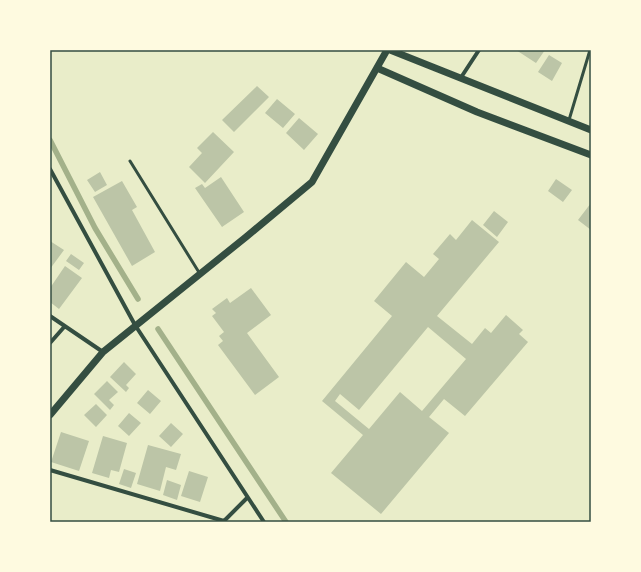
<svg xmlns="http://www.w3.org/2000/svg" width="641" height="572" viewBox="0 0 641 572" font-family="'Fira Sans Condensed',sans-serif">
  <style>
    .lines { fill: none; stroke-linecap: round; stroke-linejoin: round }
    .stream { stroke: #a3b18a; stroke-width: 5.5 }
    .building { fill: #bcc5a7; fill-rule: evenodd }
    .service { stroke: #344e41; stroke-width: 3 }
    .minor { stroke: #344e41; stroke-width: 4 }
    .tertiary { stroke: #344e41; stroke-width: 7 }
    .neatline { fill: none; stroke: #344e41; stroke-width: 1.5 }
  </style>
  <rect width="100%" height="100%" fill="#e9edc9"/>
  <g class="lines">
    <path class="stream" d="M 50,140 L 95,228 L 138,299
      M 158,329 L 286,522"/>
  </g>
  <path class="building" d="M 516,50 L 545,50 L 536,63 Z
    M 549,55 L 562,63 L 552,81 L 538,72 Z
    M 257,86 L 269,97 L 234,132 L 222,120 Z
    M 277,99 L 295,114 L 283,128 L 265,113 Z
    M 299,118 L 318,134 L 304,150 L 286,133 Z
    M 213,132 L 234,152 L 205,183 L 189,167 L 202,153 L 197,148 Z
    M 100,172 L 107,185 L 95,192 L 87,180 Z
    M 221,177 L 244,212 L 222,227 L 195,188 L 202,184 L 205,188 Z
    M 556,179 L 572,190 L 563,202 L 548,191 Z
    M 122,181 L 137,207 L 132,210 L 155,252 L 132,266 L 93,197 Z
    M 591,203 L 591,230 L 578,220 Z
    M 494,211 L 508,222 L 497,237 L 483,225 Z
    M 472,220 L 499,242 L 437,316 L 472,344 L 485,328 L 491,333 L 506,315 L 523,330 L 519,334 L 528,342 L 465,416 L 444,399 L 429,417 L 449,433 L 381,514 L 331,473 L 363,435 L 322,401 L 392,316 L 374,301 L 406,262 L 424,277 L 439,259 L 433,254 L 450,234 L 456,240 ZM 428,327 L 466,359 L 422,411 L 400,392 L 369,429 L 335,401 L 340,394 L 359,410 Z
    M 50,241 L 64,250 L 50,269 Z
    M 71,254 L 84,263 L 79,270 L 66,261 Z
    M 65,266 L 82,278 L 59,309 L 50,302 L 50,288 Z
    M 251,288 L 271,315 L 247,333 L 279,377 L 255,395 L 218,345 L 223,341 L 219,336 L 224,332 L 212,316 L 216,313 L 212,309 L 227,298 L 230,303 Z
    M 124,362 L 136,374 L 126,385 L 129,388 L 126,392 L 110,377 Z
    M 107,381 L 118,392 L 109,400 L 114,405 L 110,410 L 94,394 Z
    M 148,390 L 161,401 L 150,414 L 137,403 Z
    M 96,404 L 107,415 L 96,427 L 84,415 Z
    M 129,413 L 141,423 L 129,436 L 118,426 Z
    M 171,423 L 183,434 L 171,447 L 159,436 Z
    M 61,432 L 89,441 L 79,471 L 51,462 Z
    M 103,436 L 127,443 L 119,472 L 111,470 L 109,478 L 92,473 Z
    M 148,445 L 181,454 L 176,470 L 166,467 L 160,491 L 137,484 Z
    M 124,469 L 136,473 L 131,488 L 119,484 Z
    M 189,471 L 208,477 L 200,502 L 181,496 Z
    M 167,480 L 181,485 L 177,500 L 163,495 Z"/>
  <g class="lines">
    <path class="service" d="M 569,120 L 590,50
      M 130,161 L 200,274"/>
    <path class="minor" d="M 460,79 L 479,50
      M 50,169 L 135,325 L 264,522
      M 50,316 L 103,352
      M 50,343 L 65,326
      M 50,470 L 224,521 L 247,498"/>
    <path class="tertiary" d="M 390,50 L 591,130
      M 377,68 L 477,112 L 591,155
      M 50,415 L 103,352 L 246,237 L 312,182 L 387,50"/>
  </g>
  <rect width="641" height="572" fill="none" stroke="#fefae0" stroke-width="102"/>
  <rect x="51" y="51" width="539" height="470" class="neatline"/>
</svg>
